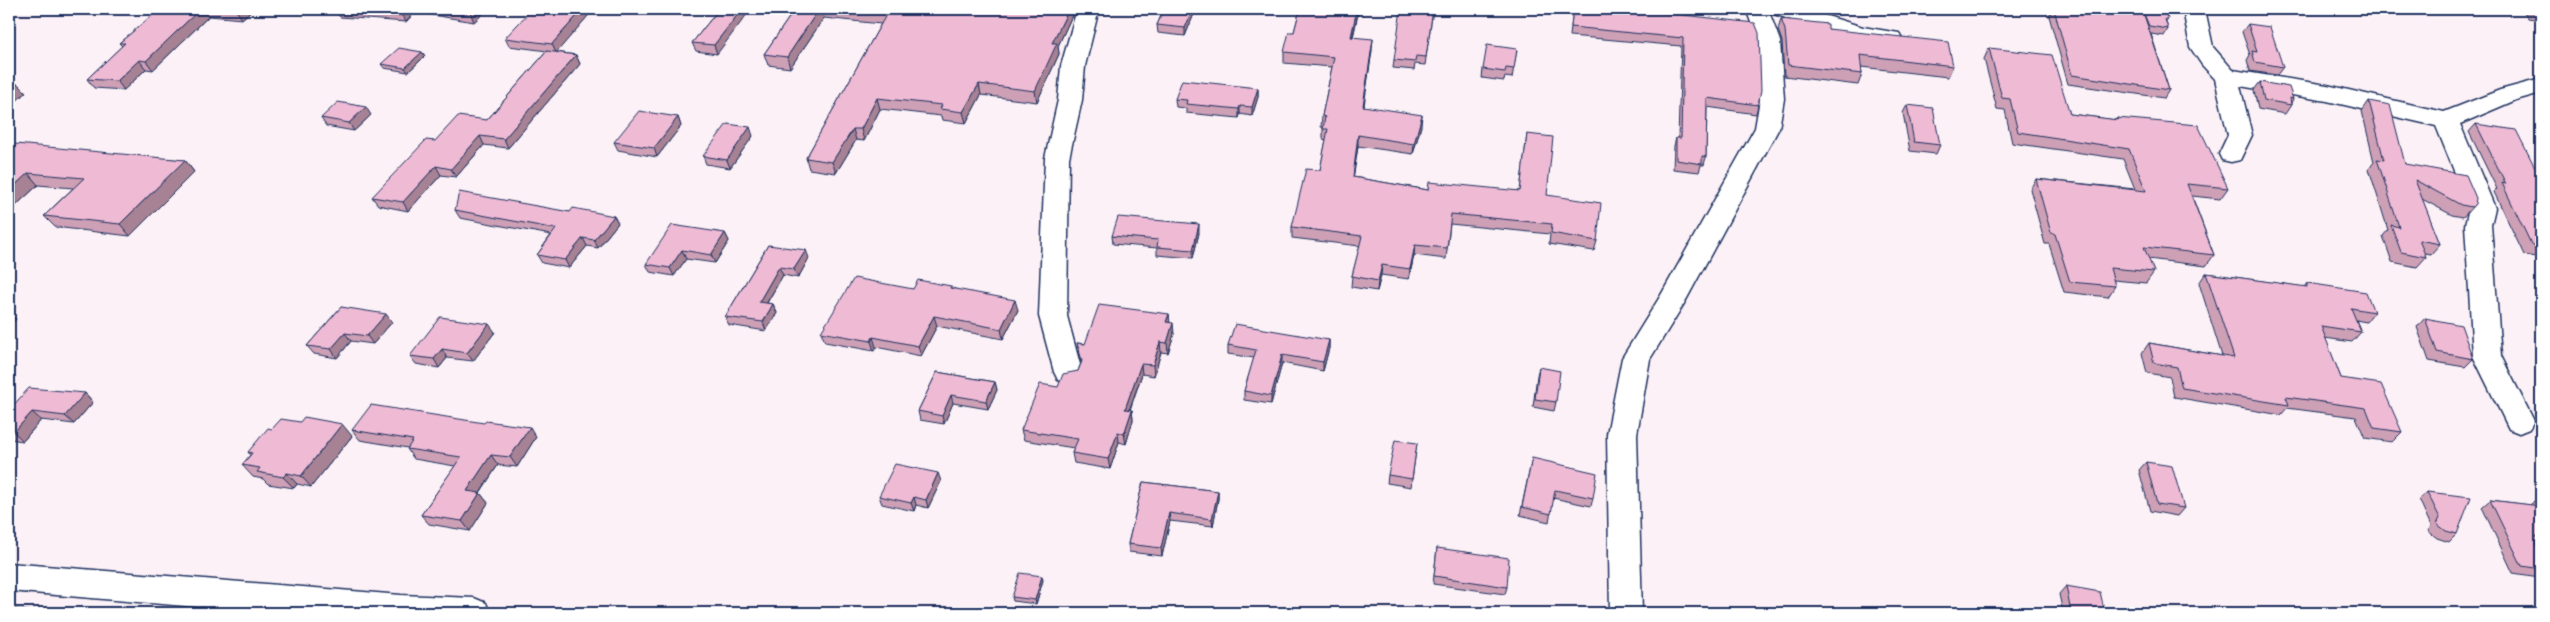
<svg xmlns="http://www.w3.org/2000/svg" width="2550" height="622" viewBox="0 0 2550 622" font-family="'Gochi Hand',sans-serif">
  <style>
    .lines { fill: none; stroke-linecap: round; stroke-linejoin: round }
    .minor-casing { stroke: #1b2f5e; stroke-width: 3 }
    .minor { fill: #fff; fill-rule: evenodd }
    .wall { fill: #cea0b6; stroke: #1b2f5e }
    .shaded-wall { fill: #a78294; stroke: #1b2f5e }
    .building { fill: #efbad4; stroke: #1b2f5e }
  </style>
  <rect width="100%" height="100%" fill="#fcf1f6"/>
  <filter id="ink" filterUnits="userSpaceOnUse"><feTurbulence type="fractalNoise" baseFrequency=".02" numOctaves="2"/><feDisplacementMap in="SourceGraphic" scale="10" xChannelSelector="R" yChannelSelector="G"/><feConvolveMatrix kernelMatrix="1 2 1 2 8 2 1 2 1" color-interpolation-filters="sRGB"/></filter>
  <g filter="url(#ink)">
    <g class="lines">
      <g class="minor-casing">
        <path id="minor" d="M 1077,9 L 1099,9 L 1085,66 L 1082,100 L 1069,158 L 1067,316 L 1082,372 L 1078,380 L 1068,383 L 1058,380 L 1054,372 L 1039,316 L 1045,158 L 1058,100 L 1061,66 Z
          M 1746,9 L 1768,9 L 1780,41 L 1784,99 L 1779,128 L 1685,302 L 1650,359 L 1637,434 L 1642,613 L 1610,613 L 1607,434 L 1622,358 L 1661,295 L 1755,128 L 1760,99 L 1758,41 Z
          M 1771,9 L 1804,9 L 1863,27 L 1899,33 L 1902,38 L 1899,43 C 1868,51 1805,24 1774,14 Z
          M 2183,9 L 2205,9 L 2213,47 L 2233,70 L 2327,85 L 2444,112 L 2500,90 L 2541,79 L 2541,93 L 2516,100 L 2460,124 L 2495,208 L 2491,225 L 2501,356 L 2534,421 L 2529,429 L 2519,433 L 2509,429 L 2473,356 L 2465,225 L 2469,208 L 2436,126 L 2327,101 L 2240,86 L 2252,135 L 2240,160 L 2231,162 L 2222,160 L 2219,154 L 2228,135 L 2215,79 L 2202,65 L 2190,47 Z
          M 9,563 L 401,595 L 474,598 L 486,603 L 490,613 L 269,613 L 9,591 Z"/>
      </g>
      <use href="#minor" class="minor"/>
    </g>
    <path class="wall" d="M 160,9 L 253,9 L 242,19 L 209,16 L 153,70 L 146,69 L 124,90 L 94,88 L 87,79 L 122,46 L 119,43 Z
      M 313,9 L 488,9 L 474,22 L 415,12 L 406,22 L 340,17 L 336,12 Z
      M 594,9 L 556,52 L 576,55 L 580,64 L 508,148 L 484,145 L 456,177 L 441,175 L 408,211 L 378,205 L 372,197 L 435,141 L 487,120 L 547,51 L 509,46 L 505,38 Z
      M 719,9 L 717,54 L 696,51 L 692,43 Z
      M 795,9 L 1075,9 L 1058,46 L 1059,54 L 1037,102 L 981,95 L 966,123 L 942,120 L 941,116 L 880,109 L 864,141 L 856,140 L 836,173 L 809,169 L 806,158 L 881,24 L 824,18 L 790,68 L 768,65 L 764,54 Z
      M 1164,9 L 1196,9 L 1185,36 L 1158,33 L 1157,25 Z
      M 1300,9 L 1359,9 L 1353,38 L 1372,50 L 1364,106 L 1421,126 L 1413,154 L 1358,146 L 1353,177 L 1428,190 L 1520,191 L 1527,134 L 1547,195 L 1597,241 L 1594,251 L 1549,244 L 1550,234 L 1450,224 L 1446,259 L 1414,255 L 1409,279 L 1381,275 L 1377,291 L 1351,287 L 1352,276 L 1360,246 L 1292,238 L 1292,227 L 1320,170 L 1326,140 L 1323,139 L 1323,127 L 1321,127 L 1322,116 L 1332,67 L 1284,63 L 1284,52 L 1294,32 Z
      M 1433,9 L 1425,65 L 1415,64 L 1414,70 L 1393,68 L 1394,60 Z
      M 1573,9 L 1656,12 L 1758,105 L 1756,114 L 1707,107 L 1706,157 L 1704,165 L 1701,165 L 1699,172 L 1673,169 L 1674,146 L 1676,138 L 1678,138 L 1681,46 L 1570,36 Z
      M 2052,9 L 2067,9 L 2087,11 L 2087,9 L 2163,9 L 2168,19 L 2166,22 L 2168,29 L 2164,36 L 2151,34 L 2169,90 L 2164,98 L 2068,84 L 2049,16 Z
      M 2522,9 L 2541,9 L 2541,20 L 2528,18 Z
      M 1781,19 L 1828,29 L 1953,66 L 1948,77 L 1861,67 L 1862,74 L 1858,85 L 1784,76 L 1782,41 L 1778,30 Z
      M 2248,24 L 2283,67 L 2277,75 L 2250,71 L 2247,60 L 2250,55 L 2242,32 Z
      M 1989,48 L 2070,114 L 2116,120 L 2117,118 L 2228,188 L 2220,199 L 2192,196 L 2214,255 L 2206,266 L 2148,259 L 2154,272 L 2146,283 L 2113,280 L 2115,286 L 2108,297 L 2064,292 L 2049,244 L 2045,244 L 2030,189 L 2036,179 L 2135,189 L 2123,159 L 2012,143 L 2005,110 L 1997,109 L 1984,59 Z
      M 1517,49 L 1512,78 L 1505,77 L 1504,81 L 1482,78 L 1483,69 Z
      M 422,52 L 425,56 L 408,72 L 384,68 L 381,64 Z
      M 2260,82 L 2293,99 L 2291,103 L 2291,105 L 2285,114 L 2258,109 L 2254,90 Z
      M 1258,88 L 1258,97 L 1252,116 L 1240,114 L 1239,118 L 1186,113 L 1186,108 L 1176,107 L 1175,99 Z
      M 2369,101 L 2405,164 L 2475,204 L 2463,217 L 2452,215 L 2422,199 L 2440,244 L 2431,254 L 2424,253 L 2426,257 L 2417,267 L 2392,262 L 2383,236 L 2388,230 L 2369,169 L 2374,162 L 2362,111 Z
      M 1907,105 L 1940,145 L 1936,154 L 1910,151 L 1903,113 Z
      M 371,115 L 354,131 L 326,126 L 321,118 Z
      M 678,117 L 681,126 L 657,157 L 618,150 L 614,142 Z
      M 2476,124 L 2541,179 L 2541,258 L 2524,255 L 2494,192 L 2497,189 L 2469,132 Z
      M 753,136 L 730,168 L 706,164 L 703,156 Z
      M 9,147 L 185,160 L 194,172 L 130,236 L 55,227 L 44,216 L 73,188 L 38,185 L 9,212 Z
      M 455,210 L 570,212 L 618,223 L 598,248 L 587,246 L 569,268 L 542,263 L 537,255 L 551,235 L 460,218 Z
      M 725,233 L 729,241 L 715,263 L 686,259 L 674,276 L 650,272 L 646,264 Z
      M 1199,233 L 1193,258 L 1157,255 L 1157,248 L 1113,244 L 1112,236 Z
      M 768,245 L 809,258 L 798,278 L 783,275 L 767,303 L 773,304 L 777,313 L 766,331 L 729,325 L 725,317 Z
      M 2206,273 L 2304,287 L 2307,283 L 2374,312 L 2366,322 L 2356,320 L 2361,332 L 2352,342 L 2325,338 L 2341,378 L 2402,432 L 2392,442 L 2365,438 L 2356,417 L 2287,408 L 2281,415 L 2174,397 L 2170,377 L 2147,373 L 2142,353 L 2149,343 L 2222,356 L 2199,283 Z
      M 952,288 L 1018,310 L 1003,339 L 937,326 L 921,356 L 876,347 L 874,351 L 825,342 L 821,332 L 913,289 Z
      M 341,307 L 392,322 L 373,344 L 351,341 L 337,358 L 314,354 L 307,346 Z
      M 1169,314 L 1169,323 L 1174,334 L 1168,353 L 1161,352 L 1154,376 L 1142,374 L 1130,410 L 1132,410 L 1133,420 L 1126,444 L 1119,442 L 1110,469 L 1074,463 L 1072,453 L 1074,448 L 1024,440 L 1021,430 L 1058,387 L 1078,371 L 1081,363 L 1077,343 L 1085,344 Z
      M 2425,318 L 2473,359 L 2465,367 L 2429,361 L 2417,327 Z
      M 495,332 L 473,361 L 447,358 L 439,368 L 416,364 L 410,356 Z
      M 1329,340 L 1329,348 L 1323,371 L 1282,363 L 1271,404 L 1244,400 L 1244,391 L 1254,358 L 1228,354 L 1228,345 Z
      M 1539,367 L 1556,402 L 1554,411 L 1533,407 L 1537,375 Z
      M 937,372 L 995,382 L 997,390 L 988,409 L 953,403 L 944,424 L 920,420 L 918,411 Z
      M 85,393 L 93,402 L 74,424 L 41,420 L 23,441 L 9,439 L 9,410 Z
      M 352,430 L 536,437 L 517,467 L 498,465 L 480,493 L 488,503 L 470,531 L 429,524 L 421,515 L 455,466 L 414,459 L 407,449 L 408,448 L 360,440 Z
      M 352,436 L 311,487 L 297,484 L 294,488 L 268,484 L 263,479 L 253,477 L 242,465 L 250,455 L 248,452 Z
      M 1417,443 L 1411,487 L 1387,483 L 1388,475 Z
      M 1532,458 L 1593,498 L 1591,506 L 1553,498 L 1549,522 L 1520,515 Z
      M 2146,462 L 2184,508 L 2177,516 L 2150,511 L 2139,470 Z
      M 941,481 L 928,508 L 916,505 L 914,511 L 882,504 L 879,496 Z
      M 1143,482 L 1218,491 L 1218,499 L 1213,526 L 1170,521 L 1162,556 L 1129,552 L 1128,544 Z
      M 2427,492 L 2457,534 L 2449,542 L 2437,538 L 2428,531 L 2431,526 L 2419,499 Z
      M 2538,497 L 2541,498 L 2541,545 L 2539,545 L 2537,546 L 2541,555 L 2541,575 L 2539,577 L 2513,573 L 2482,507 L 2490,500 L 2530,505 Z
      M 1437,548 L 1507,587 L 1505,594 L 1433,584 Z
      M 1043,580 L 1036,604 L 1013,601 L 1012,597 Z
      M 2066,586 L 2105,613 L 2063,613 L 2059,594 Z"/>
    <path class="shaded-wall" d="M 200,9 L 204,9 L 209,16 L 153,70 L 146,61 Z
      M 237,9 L 253,9 L 242,19 L 236,10 Z
      M 404,9 L 413,9 L 415,12 L 406,22 L 400,13 Z
      M 473,9 L 488,9 L 474,22 L 470,12 Z
      M 583,9 L 594,9 L 556,53 L 552,44 Z
      M 742,9 L 751,9 L 717,54 L 714,45 Z
      M 819,9 L 821,9 L 824,18 L 790,68 L 787,57 Z
      M 1069,9 L 1075,9 L 1058,46 L 1059,54 L 1037,102 L 1035,91 L 1052,43 Z
      M 1193,9 L 1196,9 L 1185,36 L 1185,28 Z
      M 1357,9 L 1359,9 L 1350,48 L 1351,37 Z
      M 1373,39 L 1372,50 L 1362,116 L 1363,106 Z
      M 422,52 L 425,56 L 408,72 L 405,68 Z
      M 576,55 L 580,64 L 508,148 L 504,139 Z
      M 139,60 L 146,69 L 124,90 L 117,81 Z
      M 18,84 L 26,92 L 9,108 L 9,93 Z
      M 979,84 L 981,95 L 966,123 L 963,112 Z
      M 1258,88 L 1258,97 L 1252,116 L 1252,107 Z
      M 877,98 L 880,109 L 864,141 L 861,129 Z
      M 1240,106 L 1240,114 L 1239,118 L 1239,109 Z
      M 366,107 L 371,115 L 354,131 L 349,123 Z
      M 1422,115 L 1421,126 L 1413,154 L 1414,144 Z
      M 678,117 L 681,126 L 657,157 L 654,148 Z
      M 750,127 L 753,136 L 730,168 L 727,160 Z
      M 853,129 L 856,140 L 836,173 L 832,162 Z
      M 1358,135 L 1358,146 L 1352,187 L 1353,177 Z
      M 480,136 L 484,145 L 456,177 L 451,169 Z
      M 185,160 L 194,172 L 130,236 L 120,224 Z
      M 436,166 L 441,175 L 408,211 L 403,202 Z
      M 28,173 L 38,185 L 9,212 L 9,191 Z
      M 614,216 L 618,223 L 598,248 L 594,240 Z
      M 1199,224 L 1199,233 L 1193,258 L 1193,250 Z
      M 725,233 L 729,241 L 715,263 L 711,255 Z
      M 583,238 L 587,246 L 569,268 L 565,260 Z
      M 1415,245 L 1414,255 L 1409,279 L 1410,269 Z
      M 682,250 L 686,259 L 674,276 L 670,268 Z
      M 806,250 L 809,258 L 798,278 L 794,269 Z
      M 1382,265 L 1381,275 L 1377,291 L 1378,281 Z
      M 779,267 L 783,275 L 762,311 L 759,302 Z
      M 1015,300 L 1018,310 L 1003,339 L 1001,329 Z
      M 773,304 L 777,313 L 766,331 L 763,322 Z
      M 9,312 L 16,319 L 9,327 Z
      M 386,314 L 392,322 L 373,344 L 367,336 Z
      M 1169,314 L 1170,324 L 1166,322 Z
      M 934,316 L 937,326 L 921,356 L 918,346 Z
      M 1173,323 L 1174,334 L 1168,353 L 1167,343 Z
      M 489,324 L 495,332 L 473,361 L 467,353 Z
      M 345,333 L 351,341 L 337,358 L 331,349 Z
      M 873,337 L 876,347 L 874,351 L 871,341 Z
      M 1329,340 L 1329,348 L 1323,371 L 1323,362 Z
      M 1160,342 L 1161,352 L 1154,376 L 1153,365 Z
      M 442,349 L 447,358 L 439,368 L 434,359 Z
      M 1282,355 L 1282,363 L 1271,404 L 1271,396 Z
      M 1141,364 L 1142,374 L 1126,419 L 1125,409 Z
      M 995,382 L 997,390 L 988,409 L 986,401 Z
      M 85,393 L 93,402 L 74,424 L 65,416 Z
      M 951,395 L 953,403 L 944,424 L 942,416 Z
      M 1132,410 L 1133,420 L 1126,444 L 1124,434 Z
      M 32,412 L 41,420 L 23,441 L 14,432 Z
      M 342,424 L 352,436 L 311,487 L 301,476 Z
      M 530,427 L 536,437 L 517,467 L 510,457 Z
      M 1118,432 L 1119,442 L 1110,469 L 1108,459 Z
      M 491,455 L 498,465 L 474,501 L 467,491 Z
      M 287,473 L 297,484 L 294,488 L 283,477 Z
      M 938,473 L 941,481 L 928,508 L 926,500 Z
      M 1218,491 L 1218,499 L 1213,526 L 1212,519 Z
      M 480,493 L 488,503 L 470,531 L 462,521 Z
      M 914,497 L 916,505 L 914,511 L 911,503 Z
      M 1169,513 L 1170,521 L 1162,556 L 1161,548 Z
      M 1042,576 L 1043,580 L 1036,604 L 1035,600 Z"/>
    <path class="building" d="M 160,9 L 200,9 L 146,61 L 139,60 L 117,81 L 87,79 L 125,43 L 119,43 Z
      M 342,9 L 404,9 L 400,13 Z
      M 447,9 L 473,9 L 470,12 Z
      M 532,9 L 583,9 L 552,44 L 505,38 Z
      M 719,9 L 742,9 L 714,45 L 692,43 Z
      M 795,9 L 819,9 L 787,57 L 764,54 Z
      M 839,9 L 1069,9 L 1052,43 L 1057,43 L 1035,91 L 979,84 L 963,112 L 940,109 L 942,105 L 877,98 L 861,129 L 853,129 L 832,162 L 806,158 L 886,15 L 884,14 Z
      M 1164,9 L 1193,9 L 1185,28 L 1157,25 Z
      M 1300,9 L 1357,9 L 1351,37 L 1373,39 L 1363,106 L 1422,115 L 1414,144 L 1358,135 L 1353,177 L 1428,190 L 1429,182 L 1520,191 L 1527,134 L 1553,137 L 1547,195 L 1601,203 L 1597,241 L 1551,233 L 1552,224 L 1451,214 L 1447,248 L 1415,245 L 1410,269 L 1382,265 L 1378,281 L 1352,276 L 1362,236 L 1292,227 L 1306,169 L 1320,170 L 1328,129 L 1323,129 L 1325,117 L 1322,116 L 1334,57 L 1284,52 L 1289,32 L 1294,32 Z
      M 1401,9 L 1433,9 L 1426,57 L 1416,56 L 1415,62 L 1394,60 Z
      M 1573,9 L 1656,9 L 1656,12 L 1755,23 L 1759,33 L 1761,90 L 1758,105 L 1707,98 L 1706,157 L 1702,156 L 1702,164 L 1676,160 L 1676,138 L 1681,138 L 1683,38 L 1571,27 Z
      M 2054,9 L 2067,9 L 2094,12 L 2093,9 L 2142,9 L 2169,90 L 2072,75 Z
      M 2142,9 L 2163,9 L 2168,19 L 2165,19 L 2168,29 L 2149,26 Z
      M 2534,9 L 2541,9 L 2541,11 L 2535,10 Z
      M 1781,19 L 1828,24 L 1828,29 L 1948,42 L 1953,66 L 1860,55 L 1862,74 L 1788,65 L 1785,30 Z
      M 2248,24 L 2270,27 L 2283,67 L 2255,62 L 2252,51 L 2257,52 Z
      M 1487,45 L 1517,49 L 1514,69 L 1506,68 L 1505,72 L 1483,69 Z
      M 399,48 L 422,52 L 405,68 L 381,64 Z
      M 1989,48 L 2052,55 L 2070,114 L 2118,120 L 2117,118 L 2198,125 L 2228,188 L 2187,184 L 2214,255 L 2144,247 L 2154,272 L 2110,268 L 2115,286 L 2070,282 L 2055,234 L 2051,233 L 2036,179 L 2146,191 L 2129,149 L 2018,132 L 2010,99 L 2002,98 Z
      M 547,51 L 576,55 L 504,139 L 480,136 L 451,169 L 436,166 L 403,202 L 372,197 L 426,140 L 435,141 L 458,116 L 487,120 Z
      M 1182,80 L 1258,88 L 1252,107 L 1240,106 L 1239,109 L 1186,104 L 1187,100 L 1175,99 Z
      M 2260,82 L 2289,87 L 2293,99 L 2290,98 L 2291,105 L 2264,100 Z
      M 9,83 L 18,84 L 9,93 Z
      M 2369,101 L 2390,105 L 2405,164 L 2466,175 L 2476,198 L 2475,204 L 2472,207 L 2461,205 L 2415,180 L 2440,244 L 2419,240 L 2426,257 L 2401,252 L 2391,225 L 2399,227 L 2377,159 L 2384,160 Z
      M 338,102 L 366,107 L 349,123 L 321,118 Z
      M 1907,105 L 1933,108 L 1940,145 L 1914,142 Z
      M 639,111 L 678,117 L 654,148 L 614,142 Z
      M 727,124 L 750,127 L 727,160 L 703,156 Z
      M 2476,124 L 2516,130 L 2541,179 L 2541,248 L 2532,246 L 2502,183 L 2506,184 Z
      M 16,144 L 185,160 L 120,224 L 44,216 L 84,178 L 28,173 L 9,191 L 9,147 L 13,147 Z
      M 459,192 L 570,212 L 573,208 L 614,216 L 594,240 L 583,238 L 565,260 L 537,255 L 556,229 L 455,210 Z
      M 1118,217 L 1199,224 L 1193,250 L 1157,247 L 1158,240 L 1112,236 Z
      M 672,225 L 725,233 L 711,255 L 682,250 L 670,268 L 646,264 Z
      M 768,245 L 806,250 L 794,269 L 779,267 L 759,302 L 773,304 L 763,322 L 725,317 Z
      M 2206,273 L 2307,287 L 2307,283 L 2366,292 L 2374,312 L 2351,308 L 2361,332 L 2321,326 L 2341,378 L 2381,384 L 2402,432 L 2374,428 L 2366,408 L 2286,397 L 2289,405 L 2182,388 L 2177,367 L 2154,363 L 2149,343 L 2234,358 Z
      M 854,278 L 913,289 L 918,280 L 951,286 L 950,288 L 1015,300 L 1001,329 L 934,316 L 918,346 L 873,337 L 871,341 L 821,332 Z
      M 1099,305 L 1169,314 L 1166,322 L 1173,323 L 1167,343 L 1160,342 L 1153,365 L 1141,364 L 1125,409 L 1132,410 L 1124,434 L 1118,432 L 1108,459 L 1072,453 L 1078,439 L 1021,430 L 1040,384 L 1058,387 L 1063,374 L 1078,371 L 1082,361 L 1077,343 L 1085,344 Z
      M 341,307 L 386,314 L 367,336 L 345,333 L 331,349 L 307,346 Z
      M 440,317 L 489,324 L 467,353 L 442,349 L 434,359 L 410,356 Z
      M 2425,318 L 2461,325 L 2473,359 L 2437,352 Z
      M 1235,324 L 1329,340 L 1323,362 L 1282,355 L 1271,396 L 1244,391 L 1256,350 L 1228,345 Z
      M 1539,367 L 1560,371 L 1556,402 L 1535,399 Z
      M 937,372 L 995,382 L 986,401 L 951,395 L 942,416 L 918,411 Z
      M 29,388 L 85,393 L 65,416 L 32,412 L 14,432 L 9,432 L 9,410 Z
      M 371,405 L 484,423 L 486,421 L 530,427 L 510,457 L 491,455 L 467,491 L 480,493 L 462,521 L 421,515 L 461,457 L 407,449 L 413,440 L 352,430 Z
      M 304,417 L 342,424 L 301,476 L 287,473 L 283,477 L 257,472 L 260,468 L 242,465 L 252,453 L 248,452 L 268,428 L 272,429 L 281,419 L 300,422 Z
      M 1395,440 L 1417,443 L 1412,479 L 1388,475 Z
      M 1532,458 L 1597,473 L 1593,498 L 1555,490 L 1551,514 L 1522,507 Z
      M 2146,462 L 2172,466 L 2184,508 L 2157,504 Z
      M 895,464 L 938,473 L 926,500 L 914,497 L 911,503 L 879,496 Z
      M 1143,482 L 1218,491 L 1212,519 L 1169,513 L 1161,548 L 1128,544 Z
      M 2427,492 L 2471,497 L 2457,534 L 2446,531 L 2437,524 L 2440,518 Z
      M 2490,500 L 2541,506 L 2541,536 L 2536,536 L 2540,544 L 2535,543 L 2541,555 L 2541,569 L 2522,566 Z
      M 1437,548 L 1509,558 L 1507,587 L 1434,576 Z
      M 1020,573 L 1042,576 L 1035,600 L 1012,597 Z
      M 2066,586 L 2100,592 L 2105,613 L 2071,613 Z
      M 9,608 L 39,613 L 9,613 Z"/>
  </g>
  <rect width="2550" height="622" fill="none" stroke="#fff" stroke-width="30"/>
  <rect x="15" y="15" width="2520" height="592" fill="none" stroke="#1b2f5e" stroke-width="2" filter="url(#ink)"/>
</svg>
